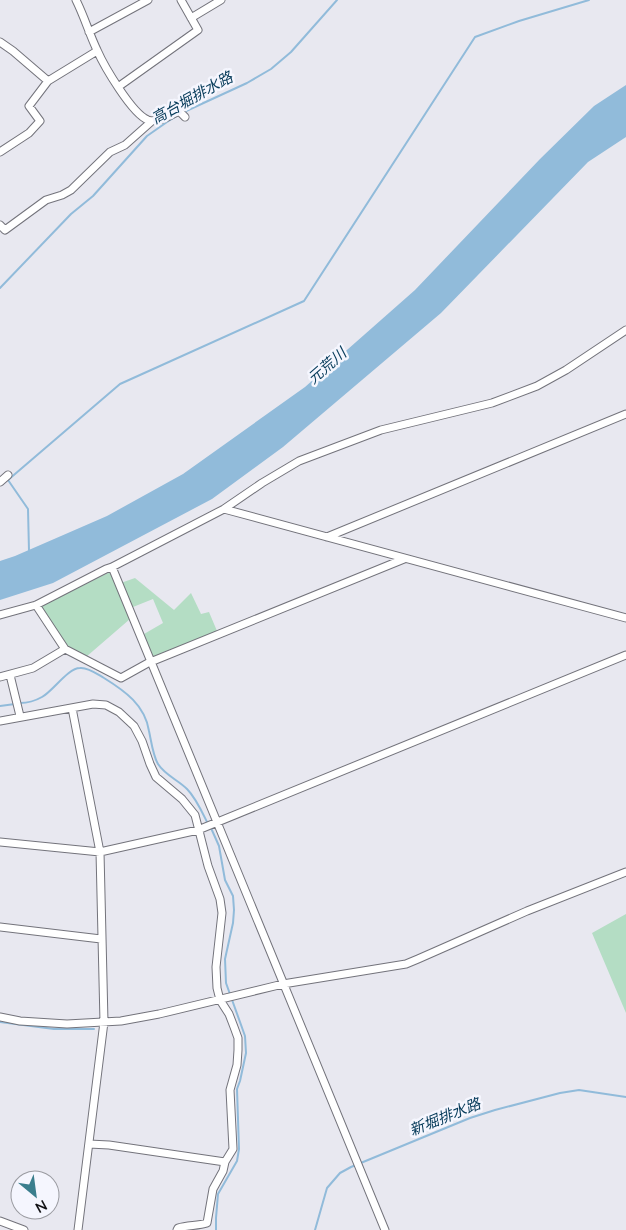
<svg xmlns="http://www.w3.org/2000/svg" width="626" height="1230" viewBox="0 0 626 1230" font-family="Lato,'Noto Sans JP',sans-serif">
  <style>
    .green { fill: #b4ddc4 }
    .water { fill: #91bbda }
    .lines { fill: none; stroke-linecap: round; stroke-linejoin: round }
    .stream { stroke: #91bbda; stroke-width: 2 }
    .minor-casing { stroke: #73737b; stroke-width: 9 }
    .minor { stroke: #fff; stroke-width: 7 }
    .labels { text-anchor: middle; stroke-width: 5; stroke-linejoin: round; paint-order: stroke }
    .water-label { font-size: 15px; font-style: italic; fill: #053a59; stroke: #f5f6fe }
  </style>
  <rect width="100%" height="100%" fill="#e8e8f0"/>
  <path class="green" d="M 110,572 L 115,585 L 135,578 L 174,610 L 191,593 L 201,614 L 209,612 L 217,631 L 153,658 L 144,634 L 163,623 L 153,599 L 133,607 L 130,619 L 86,657 L 64,645 L 39,607 Z
    M 626,914 L 626,1013 L 592,933 Z"/>
  <path class="water" d="M 626,85 L 626,137 L 588,162 L 441,313 L 283,447 L 212,499 L 53,583 L 0,600 L 0,561 L 15,556 L 107,516 L 183,474 L 305,387 L 415,290 L 540,159 L 594,106 Z"/>
  <g class="lines">
    <path class="stream" d="M 184,112 L 247,83 L 271,69 L 291,52 L 337,0
      M 0,288 L 71,214 L 93,196 L 147,136 L 167,122 L 180,114
      M 29,551 L 28,509 L 8,480 L 120,384 L 304,301 L 475,37 L 519,21 L 589,0
      M 20,703 C 27,703 35,701 42,697 C 53,691 68,668 80,668 C 88,667 97,674 104,678 C 125,691 145,705 149,731 C 151,740 153,756 158,764 C 165,775 178,780 187,789 C 196,798 202,812 208,824
      M 0,706 L 15,704
      M 211,828 L 219,846 L 225,880 L 233,896 L 234,910 L 233,923 L 225,959 L 226,983 L 245,1036 L 246,1053 L 240,1081 L 237,1089 L 239,1149 L 237,1161 L 218,1194 L 216,1218 L 216,1230
      M 0,1022 L 54,1029 L 94,1029
      M 315,1230 L 327,1188 L 340,1173 L 351,1167 L 470,1118 L 495,1110 L 560,1093 L 579,1090 L 626,1097"/>
    <g class="minor-casing">
      <path id="minor" d="M 76,0 C 84,16 89,33 97,50 C 104,66 132,114 148,120 C 158,123 169,116 177,112 L 180,112 L 185,117
        M 191,18 L 221,0
        M 89,32 L 148,0
        M 0,42 L 13,51 L 48,81
        M 118,87 L 198,30 L 181,0
        M 0,152 L 29,133 L 40,121 L 29,106 L 48,81 L 97,51
        M 0,225 L 5,230 L 46,200 L 62,195 L 71,190 L 110,152 L 125,145 L 152,121
        M 0,482 L 8,475
        M 224,509 L 626,618
        M 327,537 L 626,414
        M 112,567 L 385,1230
        M 36,605 L 65,649
        M 0,615 L 36,605 L 106,569 L 112,567 L 224,509 L 262,483 L 299,461 L 381,430 L 492,403 L 537,386 L 566,370 L 626,330
        M 10,675 L 20,716
        M 0,677 L 33,668 L 65,649 L 121,678 L 148,663 L 404,559
        M 72,708 L 100,852 L 104,1022 L 78,1230
        M 0,721 L 93,704 L 106,705 L 119,712 L 134,726 L 142,741 L 150,764 L 156,777 L 182,799 L 195,815 L 208,866 L 220,899 L 222,913 L 216,967 L 217,988 L 220,1000 L 229,1014 L 234,1027 L 238,1038 L 238,1050 L 237,1065 L 230,1090 L 233,1149 L 225,1162 L 223,1171 L 213,1189 L 207,1223 C 198,1226 188,1225 178,1228 L 177,1230
        M 0,842 L 100,852 L 198,830 L 626,655
        M 0,927 L 101,939
        M 0,1017 L 20,1021 L 67,1024 L 121,1021 L 159,1014 L 283,984 L 406,964 L 418,959 L 527,911 L 626,872
        M 89,1144 L 109,1145 L 225,1162
        M 0,1221 L 24,1230"/>
    </g>
    <use href="#minor" class="minor"/>
  </g>
  <g class="labels">
    <g class="water-label">
      <text transform="translate(192 98) rotate(-29)" y="5">高台堀排水路</text>
      <text transform="translate(327 366) rotate(-41)" y="5">元荒川</text>
      <text transform="translate(445 1117) rotate(-22)" y="5">新堀排水路</text>
    </g>
  </g>
  <g transform="translate(35 1195) rotate(151)"><circle r="24" fill="#f5f6fe" stroke="#9a9ba1"/>
  <path d="M0-4L9 19L0 12L-9 19Z" fill="#3a7e8d"/>
  <text y="-8" font-size="14" font-weight="bold" text-anchor="middle" fill="#121215">N</text>
  </g>
</svg>
